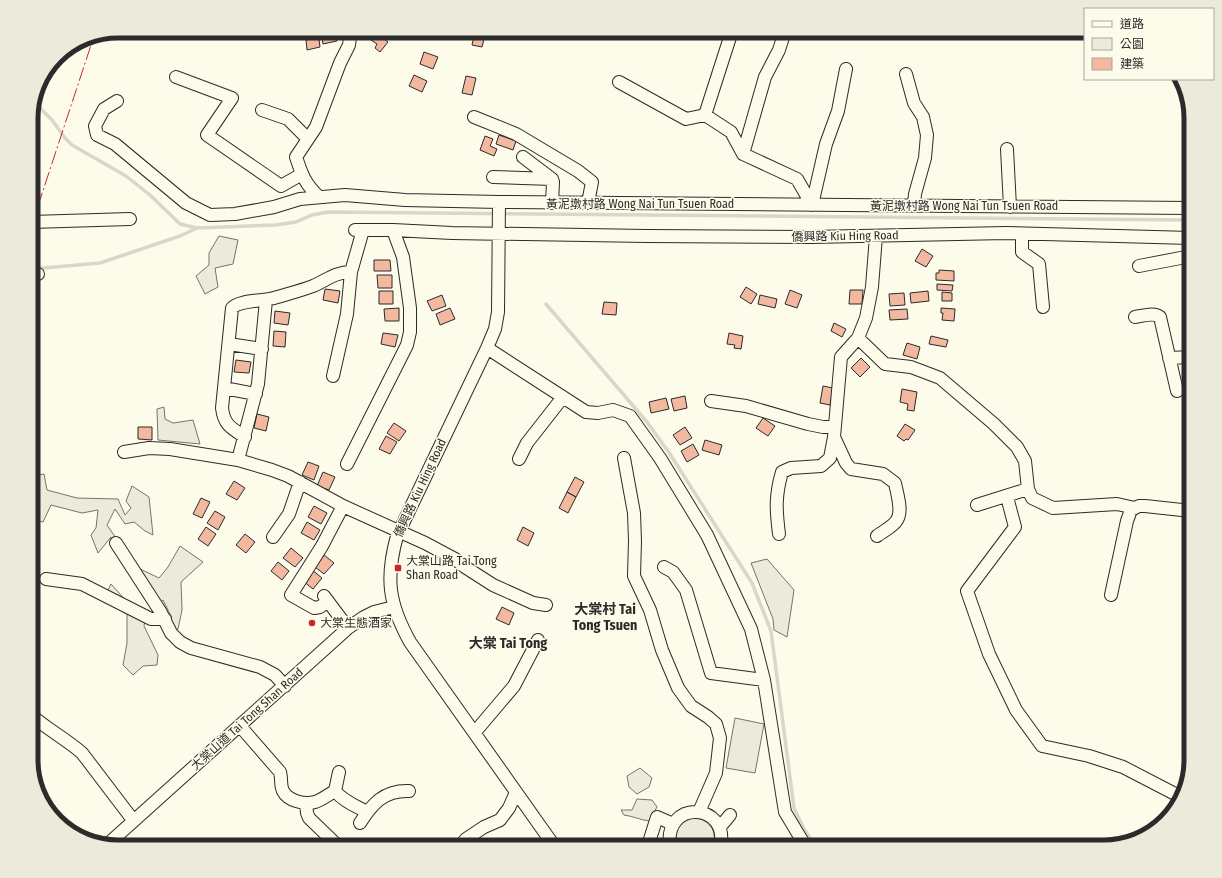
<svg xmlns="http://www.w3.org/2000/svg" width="1222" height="878" viewBox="0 0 1222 878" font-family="'Fira Sans Condensed','Noto Sans TC',sans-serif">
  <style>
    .green { fill: #ecebdb; stroke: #74746e }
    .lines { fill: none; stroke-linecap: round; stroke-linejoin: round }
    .stream { stroke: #d8d7c9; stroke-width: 3.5 }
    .building { fill: #f2b8a0; stroke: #2b2b2b }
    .minor-casing { stroke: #2b2b2b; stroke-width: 14 }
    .minor { stroke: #fdfbea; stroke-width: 12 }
    .power { stroke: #c62828; stroke-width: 1; stroke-dasharray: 14 3 2 3; stroke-linecap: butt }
    .poi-dot { fill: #c62828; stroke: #fdfbea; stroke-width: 1.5 }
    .labels { text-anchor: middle; stroke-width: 3; stroke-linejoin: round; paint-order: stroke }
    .street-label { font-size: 12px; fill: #2b2b2b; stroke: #fdfbea }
    .poi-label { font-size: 12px; fill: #2b2b2b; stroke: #fdfbea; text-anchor: start }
    .quarter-label { font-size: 14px; font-weight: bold; fill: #2b2b2b; stroke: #fdfbea }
    .rim { fill: none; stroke: #2b2b2b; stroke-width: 5 }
  </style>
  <rect width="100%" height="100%" fill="#fdfbea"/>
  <path class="green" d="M 219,236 L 238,240 L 233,264 L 215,268 L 218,287 L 205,294 L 196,276 L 209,265 L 209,253 Z
    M 164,407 L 165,419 L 173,423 L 193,420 L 200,444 L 158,440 L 157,409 Z
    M 44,474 L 47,490 L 77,498 L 118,499 L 125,515 L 131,508 L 126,501 L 132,486 L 149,497 L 153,535 L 145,531 L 134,522 L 125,524 L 115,509 L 107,525 L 118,541 L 111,545 L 111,537 L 98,553 L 91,535 L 96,528 L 98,510 L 82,513 L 51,505 L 43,522 L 31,519 L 31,479 L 33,476 Z
    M 180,546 L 203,562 L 181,582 L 182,610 L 178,629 L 175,630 L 166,617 L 172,618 L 163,600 L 159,603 L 149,589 L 140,569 L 159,578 L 168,567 Z
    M 767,559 L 794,590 L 787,637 L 774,630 L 773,619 L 751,563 Z
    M 111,584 L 128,603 L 147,610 L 144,626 L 158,655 L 157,665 L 143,666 L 133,675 L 123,665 L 127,643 L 127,607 L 107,592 Z
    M 735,718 L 764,724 L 755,773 L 726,768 Z
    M 640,768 L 652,778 L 649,787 L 637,794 L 629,787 L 627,776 Z
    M 637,799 L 652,800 L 657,807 L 649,821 C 641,820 632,816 624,815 L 621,810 L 632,810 Z
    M 693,818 C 709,818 719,832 712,847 L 678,847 C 673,833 678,822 693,818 Z"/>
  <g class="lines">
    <path class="stream" d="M 34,102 L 52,120 L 65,138 L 72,145 L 126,176 L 150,195 L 180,224 L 197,228
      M 31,266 L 43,268 L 100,263 L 180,236 L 197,228 L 276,225 L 296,222 L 312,215 L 328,212 L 1191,220
      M 546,304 L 647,422 L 670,454 L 752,583 L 771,631 L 794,808 L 804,829 L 816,847"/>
  </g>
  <path class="building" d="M 321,31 L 331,31 L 331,35 L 335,34 L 337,41 L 323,44 Z
    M 373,31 L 388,42 L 380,52 L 375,48 L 377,44 L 368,38 Z
    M 475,31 L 486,31 L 482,47 L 472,45 Z
    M 318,32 L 320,47 L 307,50 L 306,40 L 311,39 L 310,33 Z
    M 424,52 L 438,57 L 433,69 L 420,64 Z
    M 414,75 L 427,81 L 422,92 L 409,86 Z
    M 466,76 L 476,78 L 472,95 L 462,93 Z
    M 499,135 L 516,141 L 513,150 L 496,144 Z
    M 485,136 L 493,139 L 490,146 L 497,149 L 494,156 L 480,150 Z
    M 922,249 L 933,256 L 926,267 L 915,261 Z
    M 374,260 L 390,260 L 391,271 L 374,271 Z
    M 939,270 L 954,271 L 954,281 L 936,280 L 936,273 L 939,273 Z
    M 377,275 L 392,275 L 392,288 L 378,288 Z
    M 937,284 L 953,285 L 952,291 L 937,290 Z
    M 746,287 L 757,294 L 751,304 L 740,297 Z
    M 325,289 L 340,291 L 338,303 L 323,300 Z
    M 790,290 L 802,295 L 797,308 L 785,304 Z
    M 850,290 L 863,290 L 862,304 L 849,304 Z
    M 379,291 L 393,291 L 393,304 L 379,304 Z
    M 928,291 L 929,301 L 911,303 L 910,293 Z
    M 942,292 L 952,293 L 952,301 L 942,301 Z
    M 904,293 L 905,305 L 890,306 L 889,294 Z
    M 442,295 L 446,306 L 432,311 L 427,301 Z
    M 760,295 L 777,299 L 775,308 L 758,304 Z
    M 604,302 L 617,303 L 616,315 L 602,314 Z
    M 399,308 L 399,321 L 385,321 L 384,309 Z
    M 450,308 L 455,319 L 440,325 L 436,314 Z
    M 941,308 L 955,309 L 954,321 L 942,320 L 943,313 L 941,313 Z
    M 907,309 L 908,319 L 890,320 L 889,310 Z
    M 275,311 L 290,313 L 288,325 L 274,323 Z
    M 834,323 L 846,329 L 842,337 L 831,331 Z
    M 274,331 L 286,332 L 285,347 L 273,346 Z
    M 383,333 L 398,335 L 395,347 L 381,344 Z
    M 729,333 L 743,336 L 741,349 L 734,348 L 735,345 L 727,344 Z
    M 931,336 L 948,340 L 946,347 L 929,344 Z
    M 907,343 L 920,347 L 917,359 L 903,355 Z
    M 861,358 L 870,367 L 860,377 L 851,368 Z
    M 236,360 L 251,362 L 249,373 L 234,372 Z
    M 823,386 L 833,388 L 830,405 L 820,403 Z
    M 902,389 L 917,392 L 914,411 L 907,410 L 908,404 L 900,402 Z
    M 685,396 L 687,408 L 674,411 L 671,399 Z
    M 666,398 L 669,409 L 651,413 L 649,402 Z
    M 257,414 L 269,417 L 266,431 L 254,428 Z
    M 763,418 L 775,426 L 768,436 L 756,428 Z
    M 394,423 L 406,431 L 399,441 L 387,433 Z
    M 905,424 L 915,430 L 908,440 L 906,439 L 904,441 L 897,436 Z
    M 138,427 L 152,427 L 152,440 L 138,439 Z
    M 685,427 L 692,438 L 680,445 L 673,435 Z
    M 386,436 L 397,442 L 390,454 L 379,449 Z
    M 705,440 L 722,445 L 719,455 L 702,450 Z
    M 693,444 L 699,455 L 687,462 L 681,451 Z
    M 308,462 L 319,466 L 314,480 L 302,475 Z
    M 323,472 L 335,477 L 329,490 L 317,486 Z
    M 575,477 L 584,482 L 576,497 L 567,492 Z
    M 234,481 L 245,488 L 237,500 L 226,494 Z
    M 567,492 L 576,497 L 568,513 L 559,508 Z
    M 201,498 L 210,502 L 202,518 L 193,514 Z
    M 314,506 L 327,513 L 321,524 L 308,517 Z
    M 215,511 L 225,517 L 218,530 L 207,523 Z
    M 307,522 L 320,530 L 314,540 L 301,533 Z
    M 206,527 L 216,534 L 208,546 L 198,539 Z
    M 523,527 L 534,533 L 528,546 L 517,540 Z
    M 245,534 L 255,542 L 246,553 L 236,545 Z
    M 291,548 L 303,558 L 295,567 L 283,558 Z
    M 324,555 L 334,563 L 324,574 L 315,567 Z
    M 278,562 L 289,571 L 282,580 L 271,571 Z
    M 312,570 L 322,578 L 313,589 L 303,581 Z
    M 502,607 L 514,613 L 509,625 L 496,619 Z"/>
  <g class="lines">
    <g class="minor-casing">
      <path id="minor" d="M 906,74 L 914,103 L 923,117 L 927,135 L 925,158 L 915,194 L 914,206
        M 176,77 L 232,98 L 207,135 L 281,186 L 302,174
        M 619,82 L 686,119 L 705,115 L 731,132 L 743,154 L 797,179 L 812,205
        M 117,101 L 104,109 L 95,126 L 97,135 L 115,144 L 186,203 L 210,215 L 235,214 L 274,207 L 300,199 L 345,195 L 405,200 L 499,202 L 1191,208
        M 262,110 L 288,119 L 308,139
        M 705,115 L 732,31
        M 474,117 L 516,134 L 578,171 L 592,182 L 588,203
        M 1007,149 L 1010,207
        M 743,154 L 765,77 L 779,50 L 785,31
        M 523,157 L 552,179 L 553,182 L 552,203
        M 493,177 L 552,179
        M 319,197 C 305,184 302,175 296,157 L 316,127 L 340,63 L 349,45 L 350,37 L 348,31
        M 499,202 L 498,312 L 495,329 L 487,348 L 397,536 C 385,579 389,604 410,642 L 555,847
        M 812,205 L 826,144 L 838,111 L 846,69
        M 31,222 L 130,219
        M 355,230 L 393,230 L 452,233 L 647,236 L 811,237 L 1006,233 L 1191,238
        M 1022,234 L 1022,252 L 1039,264 L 1043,307
        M 1139,266 L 1191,256
        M 31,274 L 38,274
        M 1135,317 C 1143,316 1154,312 1160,317 L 1177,391
        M 858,338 L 885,364 L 911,367 L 940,378 L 994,424 L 1017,447 L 1025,461 L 1028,489 L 1032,498 L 1053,508 L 1117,504 L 1135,508
        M 229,344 L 262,349
        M 487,348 L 586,412 L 598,413 L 613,410 L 630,416 L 660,458 L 707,535 L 751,629 L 764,680 L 785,812 L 806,847
        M 1169,358 L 1191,357
        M 333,376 L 347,314 L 351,272 L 363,230
        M 224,388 L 256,394
        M 711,401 L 746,406 L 808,424 L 823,427 L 835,427
        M 245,437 C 231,428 224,425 222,408 L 232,308 C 239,300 264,301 274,298 C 287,294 300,291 313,286 C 327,280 335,272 351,272
        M 834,437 L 846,463 L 851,469 L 883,474 L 895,483 C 897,494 903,511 897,520 C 893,527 883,531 877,536
        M 124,452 L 149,448 L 170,449 L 238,460 L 272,470 L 288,476 L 343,506 L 425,543 L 455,559 L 465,567 L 493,585 L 533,603 L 546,605
        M 624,458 L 634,513 L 635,541 L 634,576 L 650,610 L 662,650 L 678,688 L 691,706 L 708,717 L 716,724 L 720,738 L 716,773 L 699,812
        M 519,459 L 527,443 L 563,397
        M 238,460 L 258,384 L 266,300
        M 347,464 L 400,359 L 407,345 L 410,332 L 410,308 L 403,257 L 393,230
        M 1007,497 L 1015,527 L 967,591 L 989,654 L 1016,710 L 1042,746 L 1089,756 L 1123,767 L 1179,796
        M 977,505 L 1028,489
        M 779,534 C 776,510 775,496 782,472 L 791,468 L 821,466 L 830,458 L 834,437 L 841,357 L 858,338 L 866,318 L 872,287 L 876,236
        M 273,537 L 289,514 L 300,482
        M 116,543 L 160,611 L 171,633 L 180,642 L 191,648 L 260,667 L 275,675 L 285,686
        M 664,567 L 673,572 L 686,590 L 711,673 L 764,680
        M 46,579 L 82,584 L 151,619 L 165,619
        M 1111,595 L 1127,521 L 1131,510 L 1139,506 L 1145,506 L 1191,511
        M 324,596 L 348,628
        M 328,601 L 320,607 L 314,608 L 291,595 L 322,546 L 343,506
        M 31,715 C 47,729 66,739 82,753 L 133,820
        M 240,726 L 280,772 C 282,779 280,785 283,791 C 288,801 305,805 315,802 C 322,800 329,794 335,791
        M 475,732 L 514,686 L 538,640
        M 339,772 L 335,791 C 343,801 356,806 367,812
        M 306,803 L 307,813 L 309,818 L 339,847
        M 360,823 C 372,804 384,790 409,791
        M 720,827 L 730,815
        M 650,839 L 657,817 L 673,824
        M 108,844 L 348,628 L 364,617 L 374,612 L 394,607
        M 459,847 L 466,839 L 484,827 L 500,820 L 509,808 L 516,792
        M 670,847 C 663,798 731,803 720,847"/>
    </g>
    <use href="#minor" class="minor"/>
    <path class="power" d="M 31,227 L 94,36"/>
  </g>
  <g class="poi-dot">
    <rect x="394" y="564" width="8" height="8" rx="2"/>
    <circle cx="312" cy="623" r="4"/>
  </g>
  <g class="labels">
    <g class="street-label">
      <text x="640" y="208">黃泥墩村路 Wong Nai Tun Tsuen Road</text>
      <text x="964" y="210">黃泥墩村路 Wong Nai Tun Tsuen Road</text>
      <text transform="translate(845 236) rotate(-1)" y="4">僑興路 Kiu Hing Road</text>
      <text transform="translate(420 488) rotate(-65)" y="4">僑興路 Kiu Hing Road</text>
      <text transform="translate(247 719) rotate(-42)" y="4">大棠山道 Tai Tong Shan Road</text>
    </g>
    <g class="poi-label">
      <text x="406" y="565">大棠山路 Tai Tong<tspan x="406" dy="14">Shan Road</tspan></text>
      <text x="320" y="627">大棠生態酒家</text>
    </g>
    <g class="quarter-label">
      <text x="605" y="614">大棠村 Tai<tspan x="605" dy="16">Tong Tsuen</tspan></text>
      <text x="508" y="648">大棠 Tai Tong</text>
    </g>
  </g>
  <path d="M0 0H1222V878H0ZM118 38H1104A80 80 0 0 1 1184 118V760A80 80 0 0 1 1104 840H118A80 80 0 0 1 38 760V118A80 80 0 0 1 118 38Z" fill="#eceadb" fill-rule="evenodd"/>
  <path class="rim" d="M118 38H1104A80 80 0 0 1 1184 118V760A80 80 0 0 1 1104 840H118A80 80 0 0 1 38 760V118A80 80 0 0 1 118 38Z"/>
  <rect x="1084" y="8" width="130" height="72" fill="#fdfbea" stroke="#a9a89e"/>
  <rect x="1092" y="21" width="20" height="6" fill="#fdfbea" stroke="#a9a89e"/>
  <text x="1120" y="28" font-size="12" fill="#2b2b2b">道路</text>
  <rect x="1092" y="38" width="20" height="12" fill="#ecebdb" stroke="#a9a89e"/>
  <text x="1120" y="48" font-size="12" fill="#2b2b2b">公園</text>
  <rect x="1092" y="58" width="20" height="12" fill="#f2b8a0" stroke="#a9a89e"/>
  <text x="1120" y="68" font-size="12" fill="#2b2b2b">建築</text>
</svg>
